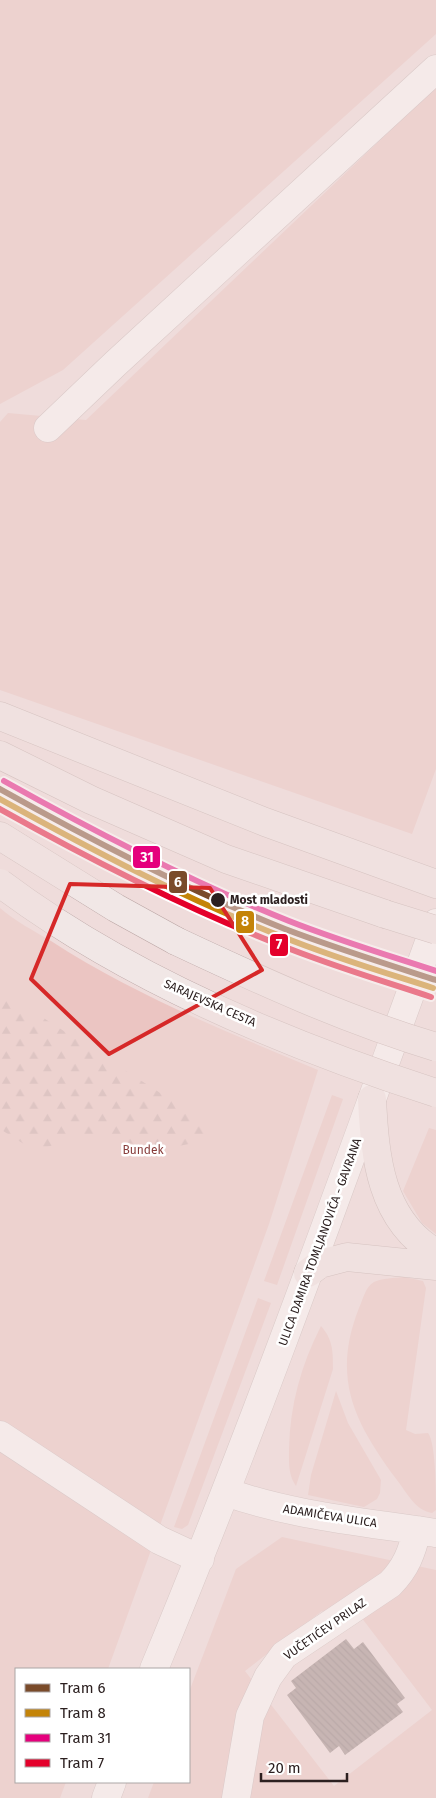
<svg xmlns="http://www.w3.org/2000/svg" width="436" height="1798" viewBox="0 0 436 1798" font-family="'Fira Sans',sans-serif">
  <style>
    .green { fill: #ebc5c2; fill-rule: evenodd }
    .forest { fill: url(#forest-firs) }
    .building { fill: url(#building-back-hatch) }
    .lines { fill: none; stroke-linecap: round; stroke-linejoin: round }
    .minor-casing { stroke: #c1b2b1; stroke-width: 29 }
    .major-casing { stroke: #b9a4a3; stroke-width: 29 }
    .minor { stroke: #fdfafa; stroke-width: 28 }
    .major { stroke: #f1e7e6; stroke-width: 28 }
    .major-bridge-casing { stroke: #b9a4a3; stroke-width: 29; stroke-linecap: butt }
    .major-bridge { stroke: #f1e7e6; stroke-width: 28 }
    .tram-1-casing { stroke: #fff; stroke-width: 10 }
    .tram-2-casing { stroke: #fff; stroke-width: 10 }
    .tram-3-casing { stroke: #fff; stroke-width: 10 }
    .tram-4-casing { stroke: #fff; stroke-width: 10 }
    .tram-1 { stroke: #7a4b2a; stroke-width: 6 }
    .tram-2 { stroke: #c48408; stroke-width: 6 }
    .tram-3 { stroke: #e5007d; stroke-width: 6 }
    .tram-4 { stroke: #e4002b; stroke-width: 6 }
    .marked { fill: none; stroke: #d62828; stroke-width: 4; stroke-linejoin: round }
    .stop-dot { fill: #2c2020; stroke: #fff; stroke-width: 2 }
    .labels { text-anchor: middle; stroke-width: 5; stroke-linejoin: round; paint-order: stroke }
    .stop-label { font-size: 12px; font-weight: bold; fill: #2c2020; stroke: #fff; text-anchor: start }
    .street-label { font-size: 12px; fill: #2c2020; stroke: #fff }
    .park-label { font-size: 12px; fill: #873c3a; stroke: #fff }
    .line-badge { stroke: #fff; stroke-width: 2 }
    .badge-label { font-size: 14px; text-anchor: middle; font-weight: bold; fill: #fff }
  </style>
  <defs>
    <pattern id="forest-firs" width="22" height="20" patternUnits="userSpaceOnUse" patternTransform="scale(1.25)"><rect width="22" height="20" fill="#ebc5c2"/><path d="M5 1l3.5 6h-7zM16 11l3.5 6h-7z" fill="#caa9a6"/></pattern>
    <pattern id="building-back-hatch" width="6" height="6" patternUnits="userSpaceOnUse" patternTransform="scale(1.25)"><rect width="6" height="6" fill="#988584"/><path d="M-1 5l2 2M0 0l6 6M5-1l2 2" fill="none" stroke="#7c6c6c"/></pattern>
  </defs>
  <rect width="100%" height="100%" fill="#efdcdb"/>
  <path class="green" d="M 0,0 L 436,0 L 436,34 L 63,370 L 0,404 Z
    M 436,87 L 436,769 L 412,834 L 0,690 L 0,422 L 8,413 L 86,420 Z
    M 0,908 C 15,921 34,931 51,941 C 134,995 227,1032 318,1070 L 269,1224 L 108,1669 L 16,1669 L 16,1782 L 66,1782 L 60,1798 L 0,1798 Z
    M 332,1095 L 343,1099 L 277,1285 L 264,1281 Z
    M 429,1128 L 436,1130 L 436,1234 L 422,1223 L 403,1191 Z
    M 404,1277 L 423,1281 L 426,1288 L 406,1430 L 415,1434 L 428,1433 C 436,1443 436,1494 436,1510 L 432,1513 C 415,1510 407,1493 397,1480 C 355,1423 331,1379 359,1308 C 363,1300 365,1287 374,1282 C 382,1278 395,1278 404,1277 Z
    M 258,1298 L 271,1303 L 188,1525 L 182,1529 L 174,1527 Z
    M 321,1326 C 333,1340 333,1351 333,1369 L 296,1486 C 288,1475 289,1462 289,1449 C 290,1405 301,1365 321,1326 Z
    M 336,1391 L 348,1423 L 381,1480 L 380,1493 L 377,1499 L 364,1507 L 308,1495 L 311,1475 Z
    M 282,1537 L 436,1570 L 436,1798 L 148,1798 L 154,1782 L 189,1782 L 189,1692 L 236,1569 ZM 322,1611 L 340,1633 L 361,1617 L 432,1710 L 334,1786 L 245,1671 Z"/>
  <path class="forest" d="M 0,990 L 221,1132 L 194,1143 L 158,1150 L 109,1138 L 81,1136 L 35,1151 L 0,1129 Z"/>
  <path class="building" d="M 346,1639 L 354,1649 L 363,1642 L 405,1698 L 397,1704 L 403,1712 L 345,1755 L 339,1746 L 330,1753 L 287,1695 L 296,1688 L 291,1681 Z"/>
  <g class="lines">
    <g class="minor-casing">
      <path id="minor" d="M 48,428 L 115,364 L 436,69
        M 0,1435 L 159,1540 L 200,1559
        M 226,1492 C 293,1516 365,1522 435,1533
        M 154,1669 C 256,1424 345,1173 436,923
        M 106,1798 L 112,1782
        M 236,1798 L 250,1716 L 268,1677 L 284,1655 L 390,1584 C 406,1568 412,1552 417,1530"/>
    </g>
    <g class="major-casing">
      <path id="major" d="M 0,716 L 265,822 L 436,884
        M 0,755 L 91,800 L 226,859 L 385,914
        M 0,836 L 116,908 L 176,941
        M 372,1099 C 375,1157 380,1220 436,1253
        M 308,1273 L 320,1264 L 347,1257 L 436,1266"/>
    </g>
    <use href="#minor" class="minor"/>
    <use href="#major" class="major"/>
    <g class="major-bridge-casing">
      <path id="major-bridge" d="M 0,883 C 125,977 287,1045 436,1093
        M 385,914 L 436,930
        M 176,941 C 261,981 346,1020 436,1047"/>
    </g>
    <use href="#major-bridge" class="major-bridge"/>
    <g class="tram-1-casing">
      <path id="tram-1" d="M 0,789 C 93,841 187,890 285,929 C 335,948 386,964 436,980"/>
    </g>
    <g class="tram-2-casing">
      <path id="tram-2" d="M 0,799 C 92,850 185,899 283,937 C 332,957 383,972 433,988"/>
    </g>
    <g class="tram-3-casing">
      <path id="tram-3" d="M 4,781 C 97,833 191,882 289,921 C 337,940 387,955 436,971"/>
    </g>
    <g class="tram-4-casing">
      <path id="tram-4" d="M 0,809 C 91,860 183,907 280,945 C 329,965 380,980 431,997"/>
    </g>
    <use href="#tram-1" class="tram-1"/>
    <use href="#tram-2" class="tram-2"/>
    <use href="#tram-3" class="tram-3"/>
    <use href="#tram-4" class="tram-4"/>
  </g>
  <path d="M0 0H436V1798H0ZM 70,884 L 210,888 L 262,970 L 109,1054 L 31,979 Z" fill="#efdcdb" fill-opacity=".55" fill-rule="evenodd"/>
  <path class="marked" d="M 70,884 L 210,888 L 262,970 L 109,1054 L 31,979 Z"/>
  <circle class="stop-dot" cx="218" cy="900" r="8"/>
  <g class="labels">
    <g class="stop-label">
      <text x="230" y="904">Most mladosti</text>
    </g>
    <g class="street-label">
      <text transform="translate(210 1003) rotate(24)" y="4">SARAJEVSKA CESTA</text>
      <text transform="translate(320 1242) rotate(-70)" y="4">ULICA DAMIRA TOMLJANOVIĆA - GAVRANA</text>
      <text transform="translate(330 1516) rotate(9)" y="4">ADAMIČEVA ULICA</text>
      <text transform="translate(325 1629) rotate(-35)" y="4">VUČETIĆEV PRILAZ</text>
    </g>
    <g class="park-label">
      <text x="143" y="1154">Bundek</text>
    </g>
  </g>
  <g class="line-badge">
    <rect x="132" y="845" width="29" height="24" rx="5" fill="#e5007d"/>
    <rect x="168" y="870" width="20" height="24" rx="5" fill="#7a4b2a"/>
    <rect x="235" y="910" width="20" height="24" rx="5" fill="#c48408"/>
    <rect x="269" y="933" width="20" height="24" rx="5" fill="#e4002b"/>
  </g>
  <g class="badge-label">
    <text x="147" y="862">31</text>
    <text x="178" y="887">6</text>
    <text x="245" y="926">8</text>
    <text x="279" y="949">7</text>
  </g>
  <rect x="15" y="1668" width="175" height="115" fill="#ffffff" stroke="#aba6a6"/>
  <rect x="25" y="1684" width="25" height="8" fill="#7a4b2a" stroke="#aba6a6"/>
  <text x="60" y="1693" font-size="15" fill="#2c2020">Tram 6</text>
  <rect x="25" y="1709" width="25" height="8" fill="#c48408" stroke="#aba6a6"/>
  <text x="60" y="1718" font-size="15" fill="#2c2020">Tram 8</text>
  <rect x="25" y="1734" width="25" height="8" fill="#e5007d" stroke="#aba6a6"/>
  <text x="60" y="1743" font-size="15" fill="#2c2020">Tram 31</text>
  <rect x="25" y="1759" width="25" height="8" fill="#e4002b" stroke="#aba6a6"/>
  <text x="60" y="1768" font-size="15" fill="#2c2020">Tram 7</text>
  <path d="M261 1773v8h86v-8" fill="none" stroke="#2c2020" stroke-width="2.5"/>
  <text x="268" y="1773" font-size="15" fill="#2c2020" stroke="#ffffff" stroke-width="4" paint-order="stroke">20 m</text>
</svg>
